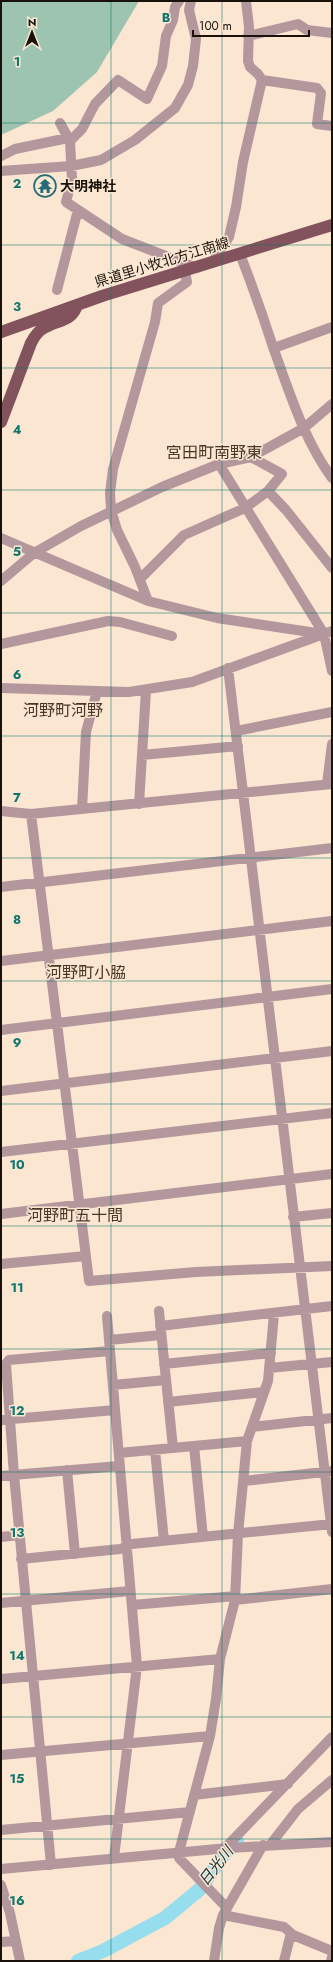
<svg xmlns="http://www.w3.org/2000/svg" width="333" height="1962" viewBox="0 0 333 1962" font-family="Jost,'Noto Sans JP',sans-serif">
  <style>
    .green { fill: #9cc4b0 }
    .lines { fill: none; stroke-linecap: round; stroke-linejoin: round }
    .river { stroke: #96ddee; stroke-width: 14 }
    .minor { stroke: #b3979c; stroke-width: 10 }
    .major { stroke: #82535c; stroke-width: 12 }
    .grid { fill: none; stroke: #0f766e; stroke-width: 1; stroke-opacity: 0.55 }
    .labels { text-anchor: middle; stroke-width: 3; stroke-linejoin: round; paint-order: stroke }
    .poi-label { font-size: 14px; font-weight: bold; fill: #19120b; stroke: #fae6d1; text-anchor: start }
    .street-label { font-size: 14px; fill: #19120b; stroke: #fae6d1 }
    .water-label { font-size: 15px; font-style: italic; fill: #11343b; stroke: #fae6d1 }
    .quarter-label { font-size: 16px; fill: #483827; stroke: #fae6d1 }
    .grid-label { font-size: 13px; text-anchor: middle; font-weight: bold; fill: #0f766e; stroke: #fae6d1; stroke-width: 3; stroke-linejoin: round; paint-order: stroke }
  </style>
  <rect width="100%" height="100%" fill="#fae6d1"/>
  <path class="green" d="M 1,1 L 139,1 L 97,72 L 53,111 L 1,135 Z"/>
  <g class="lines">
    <path class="river" d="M 78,1961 L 103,1951 L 165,1918 L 199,1890 L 225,1853 L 237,1841"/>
    <path class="minor" d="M 248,36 L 298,24 L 307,30 L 332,33
      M 262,80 L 317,88 L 321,93 L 317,124 L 332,126
      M 60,123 L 70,141 L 72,179 L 66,202 L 122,239 L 197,268
      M 70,141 L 82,129 L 95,104 L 118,80 L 147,99 L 162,66 L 166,36 L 173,20 L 175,7 L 179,1
      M 1,156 L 15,149 L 68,138
      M 1,171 L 71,166 L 101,160 L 135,140 L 175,108 L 188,85 L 193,66 L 196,39 L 189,10 L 191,1
      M 240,254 C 252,285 263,316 273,347 C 289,391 304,440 332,478
      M 212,263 L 229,237 L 236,207 L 243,162 L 262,80 L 258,74 L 250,67 L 248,61 L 249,27 L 246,1
      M 57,290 L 78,210
      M 274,348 L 332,327
      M 219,464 L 324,634 L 332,671
      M 268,491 L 286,510 L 332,568
      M 1,538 L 148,601 L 217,618 L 323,634
      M 140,579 L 184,535 L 245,508 L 268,491 L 282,474 L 251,457
      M 1,581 L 34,553 L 81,526 L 162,487 L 219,464 L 251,457 L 304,428 L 332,404
      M 148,601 L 135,567 L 117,530 L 111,510 L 110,493 L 113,469 L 155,322 L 158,303 L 187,282 L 185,272
      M 1,644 L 108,621 L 120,622 L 172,636
      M 228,668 L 332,1532
      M 1,688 L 129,692 L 192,682 L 332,631
      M 236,731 L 332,712
      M 142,755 L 238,746
      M 327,784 L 332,744
      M 139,804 L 146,690
      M 82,809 L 86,732 L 97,691
      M 1,811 L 31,814 L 332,784
      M 31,814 L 89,1281 L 196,1272 L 332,1266
      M 1,887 L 332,848
      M 1,961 L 332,921
      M 1,1030 L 332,989
      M 1,1091 L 332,1051
      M 1,1152 L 332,1113
      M 1,1214 L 332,1174
      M 293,1217 L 332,1213
      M 1,1264 L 86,1256
      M 159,1311 L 173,1448
      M 107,1316 L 137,1666 L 114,1858
      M 160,1326 L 332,1306
      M 109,1340 L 161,1335
      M 164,1364 L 271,1353
      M 269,1368 L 332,1362
      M 113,1385 L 166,1380
      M 168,1402 L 264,1392
      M 1,1420 L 115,1410
      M 252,1427 L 332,1418
      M 194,1446 L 203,1537
      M 155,1450 L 164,1541
      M 119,1453 L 247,1441
      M 67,1470 L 75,1554
      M 1,1476 L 119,1466
      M 244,1481 L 332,1471
      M 1,1537 L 19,1535
      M 21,1559 L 120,1549 L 132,1544 L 332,1524
      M 235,1600 L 332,1589
      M 1,1603 L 130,1591
      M 132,1605 L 236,1596
      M 1,1679 L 220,1659
      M 1,1755 L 210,1736
      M 194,1795 L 288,1784
      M 1,1830 L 190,1812
      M 270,1845 L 298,1809 L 332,1780
      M 225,1848 L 332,1737
      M 51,1865 L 14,1475 L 6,1364 L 9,1360 L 110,1351
      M 1,1869 L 228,1848 L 332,1842
      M 1,1885 L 10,1913 L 20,1961
      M 227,1908 L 179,1858 L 179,1852 L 210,1736 L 216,1699 L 220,1659 L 235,1600 L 238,1534 L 247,1441 L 268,1381 L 274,1314
      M 223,1915 L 284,1927 L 293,1935 L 332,1951
      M 1,1942 L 16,1941
      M 214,1961 L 219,1928 L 223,1915 L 263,1845
      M 284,1961 L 291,1933
      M 331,1961 L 332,1957"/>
    <path class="major" d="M 1,332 L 102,296 L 332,225
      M 1,422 L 31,343 C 34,337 38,331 44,328 C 57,320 72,322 77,305"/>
  </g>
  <path class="grid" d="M 111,1 L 111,1961M 222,1 L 222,1961M 1,123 L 332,123M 1,245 L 332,245M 1,368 L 332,368M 1,490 L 332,490M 1,613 L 332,613M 1,736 L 332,736M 1,858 L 332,858M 1,981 L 332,981M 1,1104 L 332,1104M 1,1226 L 332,1226M 1,1349 L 332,1349M 1,1472 L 332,1472M 1,1594 L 332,1594M 1,1717 L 332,1717M 1,1839 L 332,1839"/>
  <defs>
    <g id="temple-ring" transform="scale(1.15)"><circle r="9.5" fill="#fae6d1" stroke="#246c78" stroke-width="1.5"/><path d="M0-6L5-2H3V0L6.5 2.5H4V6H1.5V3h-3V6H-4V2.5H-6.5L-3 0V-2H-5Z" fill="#246c78"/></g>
  </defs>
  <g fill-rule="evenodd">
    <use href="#temple-ring" x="45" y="186"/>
  </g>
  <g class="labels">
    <g class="poi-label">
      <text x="60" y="191">大明神社</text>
    </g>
    <g class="street-label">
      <text transform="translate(162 262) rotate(-17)" y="5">県道里小牧北方江南線</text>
    </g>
    <g class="water-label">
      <text transform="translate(216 1866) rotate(-52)" y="5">日光川</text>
    </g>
    <g class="quarter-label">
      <text x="214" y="458">宮田町南野東</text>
      <text x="63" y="716">河野町河野</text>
      <text x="86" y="978">河野町小脇</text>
      <text x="75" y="1221">河野町五十間</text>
    </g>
  </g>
  <g class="grid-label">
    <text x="166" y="22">B</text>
    <text x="17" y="66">1</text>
    <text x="17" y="188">2</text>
    <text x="17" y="311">3</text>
    <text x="17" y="434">4</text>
    <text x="17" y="556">5</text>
    <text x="17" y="679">6</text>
    <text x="17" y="802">7</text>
    <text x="17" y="924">8</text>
    <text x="17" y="1047">9</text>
    <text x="17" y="1169">10</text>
    <text x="17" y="1292">11</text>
    <text x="17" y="1415">12</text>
    <text x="17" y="1537">13</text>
    <text x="17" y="1660">14</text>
    <text x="17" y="1783">15</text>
    <text x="17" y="1905">16</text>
  </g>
  <rect width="333" height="1962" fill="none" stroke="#19120b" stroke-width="4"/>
  <g transform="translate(32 32)" stroke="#fae6d1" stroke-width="3" paint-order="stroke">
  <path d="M0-3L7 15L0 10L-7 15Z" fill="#19120b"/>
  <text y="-6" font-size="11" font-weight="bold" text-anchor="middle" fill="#19120b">N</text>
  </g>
  <path d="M193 30v6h116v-6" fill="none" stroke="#19120b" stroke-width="2"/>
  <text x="199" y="30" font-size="12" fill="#19120b" stroke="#fae6d1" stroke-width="3" paint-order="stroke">100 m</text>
</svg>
